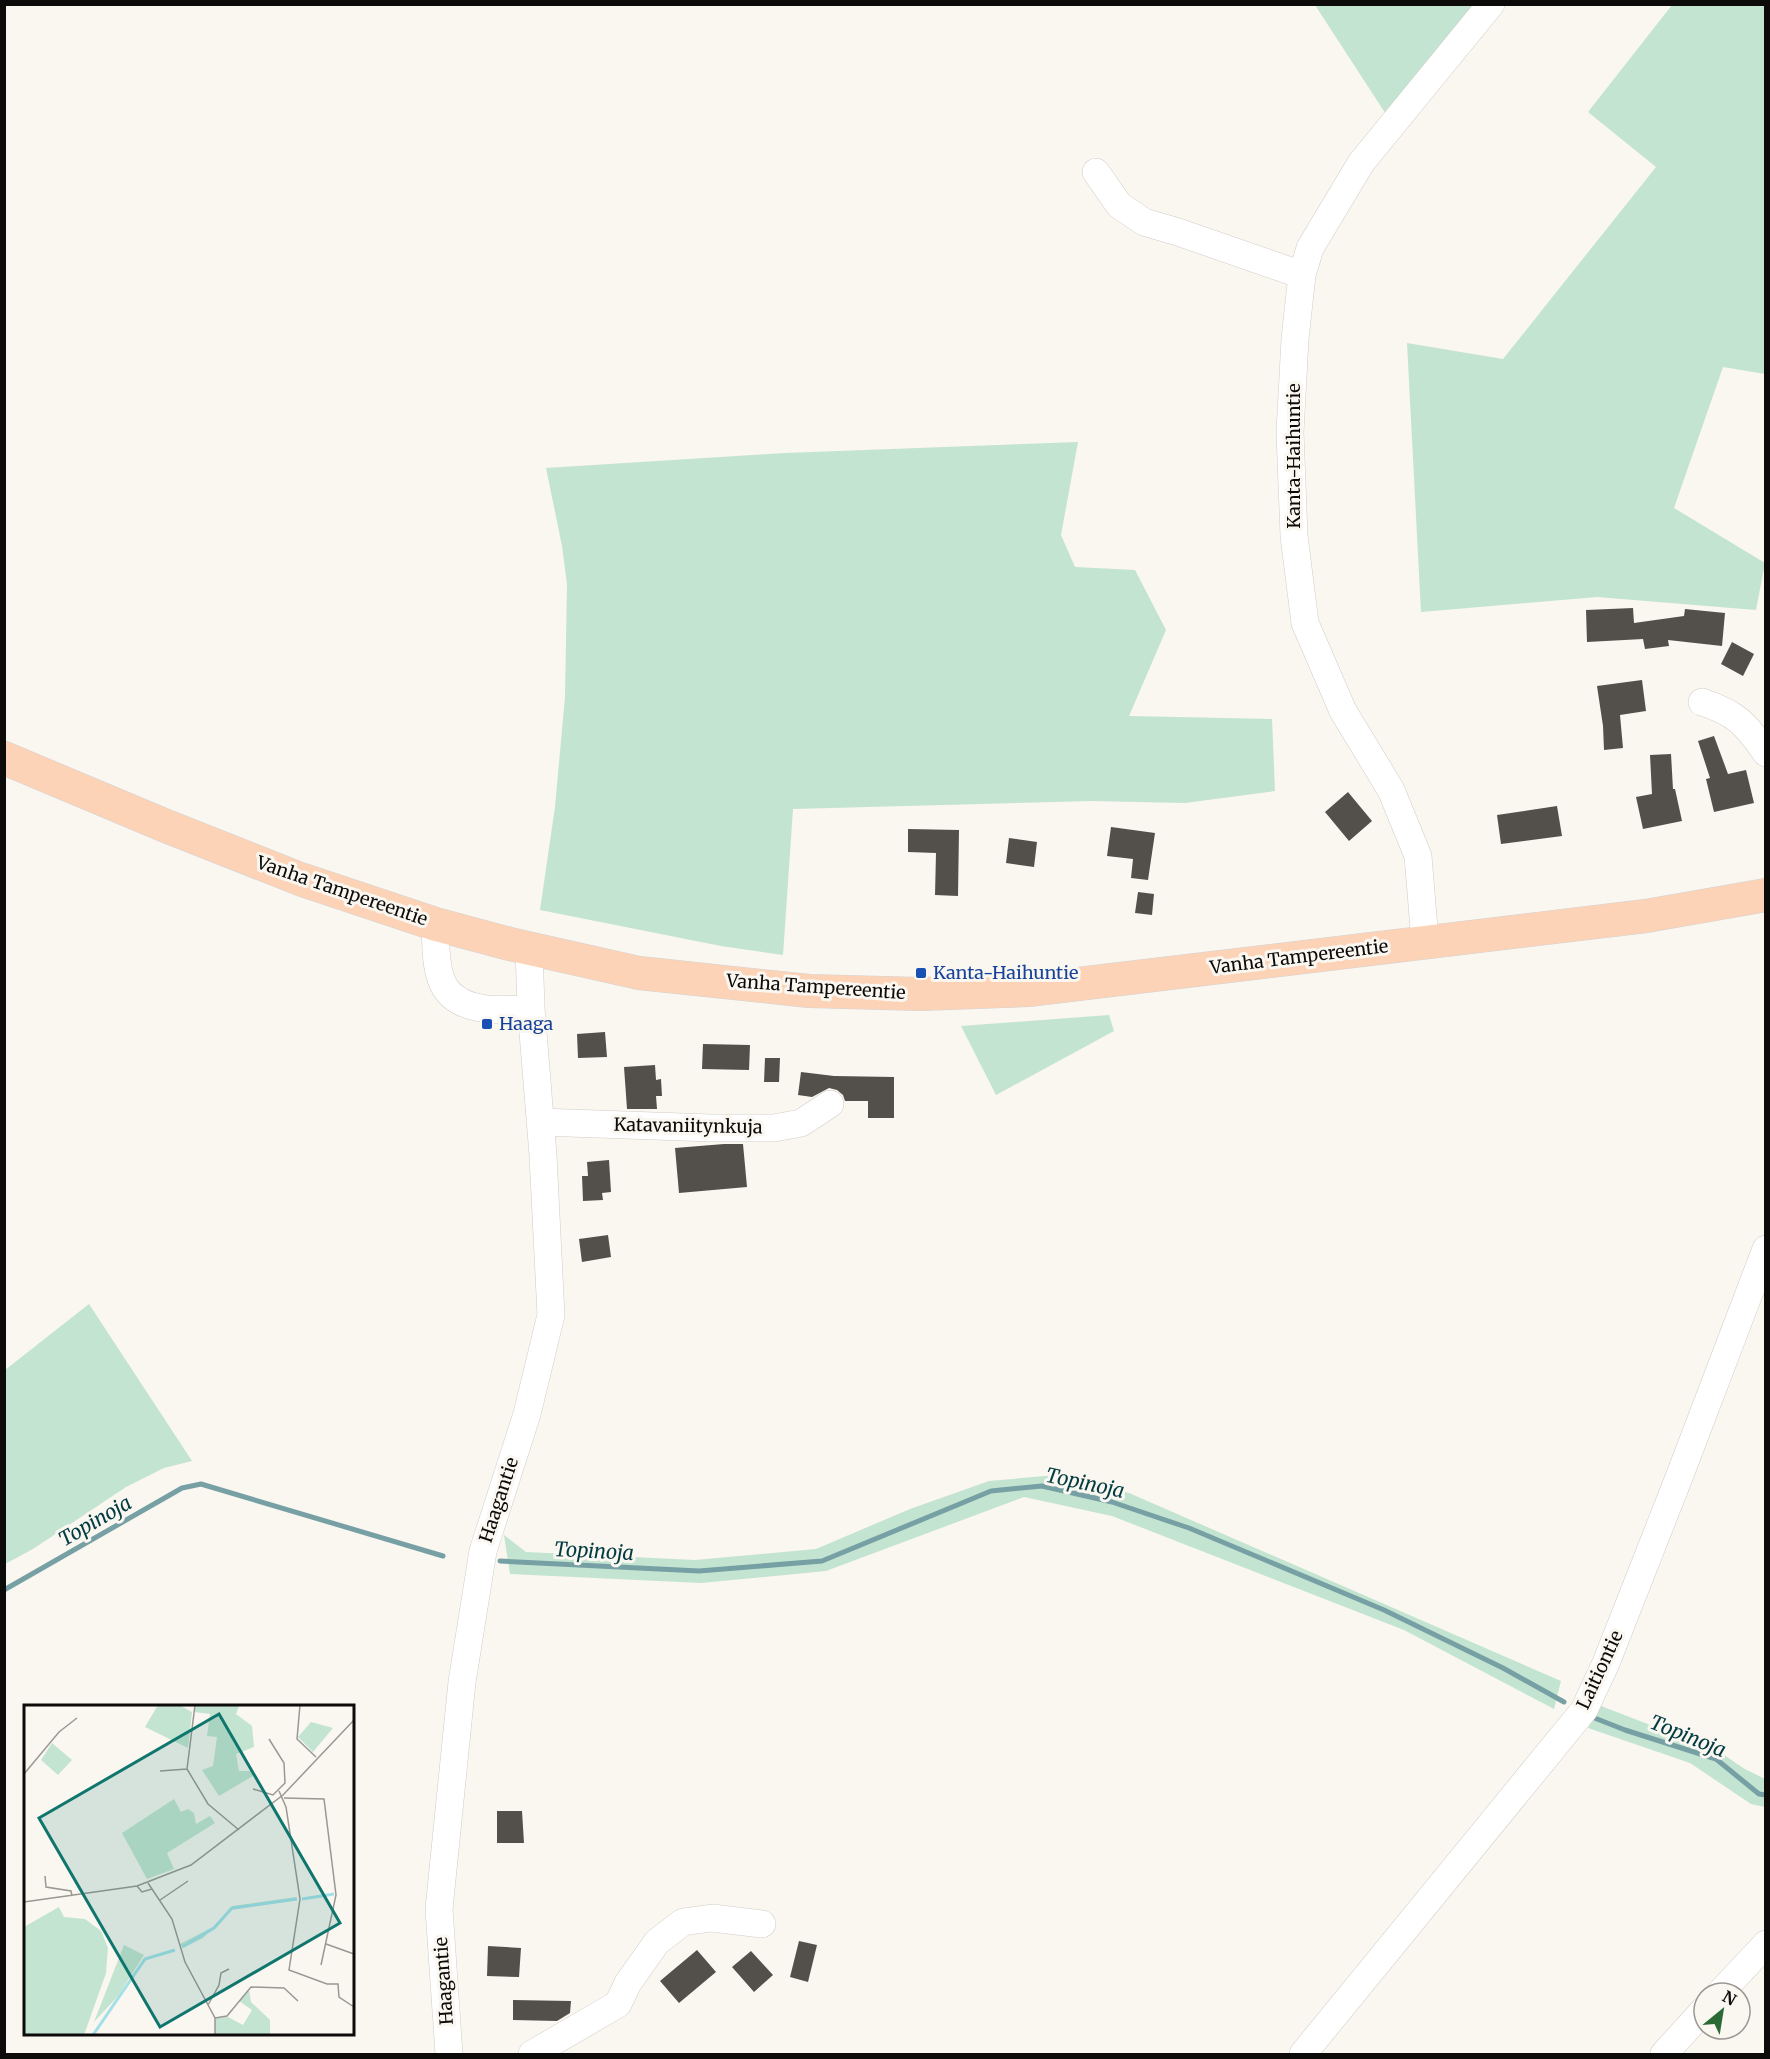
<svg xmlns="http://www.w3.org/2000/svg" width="1770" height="2059" viewBox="0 0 1770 2059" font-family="Merriweather,serif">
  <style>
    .green { fill: #c3e4d1 }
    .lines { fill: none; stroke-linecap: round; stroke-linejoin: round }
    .stream { stroke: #77a0a5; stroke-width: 5 }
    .building { fill: #53504b }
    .minor-casing { stroke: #d1cdc7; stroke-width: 28 }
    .major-casing { stroke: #d3d3d3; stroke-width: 34 }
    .minor { stroke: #fff; stroke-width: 27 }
    .major { stroke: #fcd3b7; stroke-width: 33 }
    .transit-dot { fill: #1a4fb4; stroke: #faf6f0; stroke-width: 2 }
    .labels { text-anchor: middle; stroke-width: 6; stroke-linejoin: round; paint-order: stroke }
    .street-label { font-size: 18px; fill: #0d0b0a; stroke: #faf6f0 }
    .transit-label { font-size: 18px; fill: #164399; stroke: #faf6f0; text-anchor: start }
    .water-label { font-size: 20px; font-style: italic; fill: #023c42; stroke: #faf6f0 }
    .inset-river { fill: none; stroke: #a4e0e8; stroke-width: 3 }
    .inset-road { fill: none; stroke: #9b9894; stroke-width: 1.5 }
    .view { fill: #0f766e; fill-opacity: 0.15; stroke: #0f766e; stroke-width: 3 }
    .inset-edge { fill: none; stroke: #0d0b0a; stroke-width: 3 }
  </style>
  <rect width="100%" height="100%" fill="#faf6f0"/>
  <path class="green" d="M 1315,5 L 1482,5 L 1393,125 Z
    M 1672,5 L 1765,5 L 1765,374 L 1723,367 L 1674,508 L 1765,563 L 1756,610 L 1597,597 L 1421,612 L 1407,343 L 1503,359 L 1656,167 L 1588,112 Z
    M 1078,442 L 1061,535 L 1075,567 L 1135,570 L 1166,630 L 1129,716 L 1272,719 L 1275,791 L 1185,803 L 1092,801 L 793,809 L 783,955 L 721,946 L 540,910 L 555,807 L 565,697 L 567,584 L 562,546 L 546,468 L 785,453 Z
    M 1109,1015 L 1114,1031 L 996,1095 L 961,1026 Z
    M 89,1304 L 192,1461 L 164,1468 L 126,1487 L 33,1549 L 5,1564 L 5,1370 Z
    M 1056,1475 L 1129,1493 L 1561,1681 L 1554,1709 L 1404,1630 L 1112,1516 L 1024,1497 L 826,1571 L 701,1583 L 510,1574 L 504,1535 L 526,1552 L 695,1560 L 816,1549 L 910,1509 L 989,1481 Z
    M 1601,1706 L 1720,1752 L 1743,1768 L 1765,1779 L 1765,1807 L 1751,1804 L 1690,1763 L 1588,1728 Z"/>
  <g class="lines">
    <path class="stream" d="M 500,1561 L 699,1571 L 822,1561 L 991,1491 L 1042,1486 L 1112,1502 L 1189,1528 L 1384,1610 L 1503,1668 L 1564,1702
      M 4,1590 L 182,1488 L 201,1484 L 443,1556
      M 1592,1717 L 1625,1730 L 1716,1759 L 1759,1794 L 1766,1795"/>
  </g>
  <path class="building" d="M 1633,608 L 1634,623 L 1684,616 L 1685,609 L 1725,613 L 1722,646 L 1668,640 L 1669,646 L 1645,649 L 1643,639 L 1587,642 L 1586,610 Z
    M 1732,642 L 1754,654 L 1743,676 L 1721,664 Z
    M 1642,680 L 1646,711 L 1620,715 L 1623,748 L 1604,750 L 1603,726 L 1597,686 Z
    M 1714,736 L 1728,774 L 1746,770 L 1754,803 L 1714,812 L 1706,779 L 1710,778 L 1698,741 Z
    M 1671,754 L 1673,789 L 1675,789 L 1682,821 L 1643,829 L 1636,797 L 1652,794 L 1650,755 Z
    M 1348,792 L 1372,821 L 1349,841 L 1325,812 Z
    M 1557,806 L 1562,836 L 1501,844 L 1497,815 Z
    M 1111,827 L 1155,833 L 1148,880 L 1131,878 L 1133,859 L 1107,856 Z
    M 908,829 L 959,830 L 958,896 L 935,895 L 936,853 L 908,852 Z
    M 1009,838 L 1037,842 L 1034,867 L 1006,863 Z
    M 1138,892 L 1154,894 L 1152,915 L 1135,913 Z
    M 605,1032 L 607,1057 L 578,1058 L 577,1034 Z
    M 703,1044 L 750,1045 L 749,1070 L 702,1069 Z
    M 765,1058 L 780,1058 L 779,1082 L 764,1082 Z
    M 655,1065 L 656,1080 L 661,1079 L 662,1096 L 656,1096 L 657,1109 L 627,1109 L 624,1067 Z
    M 801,1072 L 834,1076 L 894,1077 L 894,1118 L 868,1118 L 868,1101 L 845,1101 L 843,1095 L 837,1090 L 829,1088 L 812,1097 L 798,1095 Z
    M 724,1144 L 743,1144 L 747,1187 L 679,1193 L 675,1148 Z
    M 609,1160 L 611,1192 L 602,1193 L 603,1200 L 583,1201 L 582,1176 L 588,1176 L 587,1162 Z
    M 608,1235 L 611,1257 L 582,1262 L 579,1239 Z
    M 497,1811 L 522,1811 L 524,1843 L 497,1843 Z
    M 799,1941 L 817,1945 L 808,1982 L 790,1977 Z
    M 488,1946 L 521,1948 L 519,1977 L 487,1976 Z
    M 697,1950 L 716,1972 L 679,2003 L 660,1981 Z
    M 751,1951 L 773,1975 L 754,1992 L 732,1967 Z
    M 513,2000 L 571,2001 L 570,2013 L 557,2021 L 513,2020 Z"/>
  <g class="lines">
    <g class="minor-casing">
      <path id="minor" d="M 1096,172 L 1119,205 L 1144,222 L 1178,232 L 1302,275
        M 1702,702 C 1736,713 1746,724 1766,753
        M 435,924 C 436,942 435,962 441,979 C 453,1014 501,1011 531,1008
        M 1425,941 L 1418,856 L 1391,790 L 1343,711 L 1305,623 L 1294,536 L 1290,432 L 1295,339 L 1302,275 L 1310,248 L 1361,163 L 1491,4
        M 540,1122 L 711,1128 L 774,1128 L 801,1123 L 830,1104
        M 1720,1993 L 1766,1944
        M 449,2054 L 439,1909 L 462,1682 L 483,1551 L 527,1414 L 551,1315 L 543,1155 L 531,1008 L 529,949
        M 532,2054 L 618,2004 L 628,1983 L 657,1942 L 683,1922 L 712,1918 L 762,1924
        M 1303,2054 L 1584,1710 L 1606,1663 L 1678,1480 L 1766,1249
        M 1664,2054 L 1704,2010"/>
    </g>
    <g class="major-casing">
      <path id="major" d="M 4,758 L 166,826 L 300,879 L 435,924 L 510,944 L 639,973 L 809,991 L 920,994 L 1028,990 L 1646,916 L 1766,895"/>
    </g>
    <use href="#minor" class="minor"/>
    <use href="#major" class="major"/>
  </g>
  <g class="transit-dot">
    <rect x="915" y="967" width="12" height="12" rx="3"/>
    <rect x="481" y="1018" width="12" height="12" rx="3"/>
  </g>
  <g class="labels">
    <g class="street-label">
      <text transform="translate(1294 456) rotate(-90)" y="6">Kanta-Haihuntie</text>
      <text transform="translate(342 891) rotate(19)" y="6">Vanha Tampereentie</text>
      <text transform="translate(1299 957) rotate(-7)" y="6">Vanha Tampereentie</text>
      <text transform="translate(816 987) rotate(4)" y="6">Vanha Tampereentie</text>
      <text transform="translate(688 1126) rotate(1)" y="6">Katavaniitynkuja</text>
      <text transform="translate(499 1500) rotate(-72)" y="6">Haagantie</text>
      <text transform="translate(1600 1670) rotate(-65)" y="6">Laitiontie</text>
      <text transform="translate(444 1981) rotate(-94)" y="6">Haagantie</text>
    </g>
    <g class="transit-label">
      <text x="933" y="979">Kanta-Haihuntie</text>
      <text x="499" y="1030">Haaga</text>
    </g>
    <g class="water-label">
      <text transform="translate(1085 1483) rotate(12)" y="7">Topinoja</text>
      <text transform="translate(95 1521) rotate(-30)" y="7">Topinoja</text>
      <text transform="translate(594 1551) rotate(3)" y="7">Topinoja</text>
      <text transform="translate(1688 1736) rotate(22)" y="7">Topinoja</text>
    </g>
  </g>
  <g transform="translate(24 1705)">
    <rect width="330" height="330" fill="#faf6f0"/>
    <path d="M 134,0 L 155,0 L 168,7 L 164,43 L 121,22 ZM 171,0 L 215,1 L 212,9 L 228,21 L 230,42 L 212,49 L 215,66 L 228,66 L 229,71 L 195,91 L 178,65 L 189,61 L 193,32 L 183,31 L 186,9 L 170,7 ZM 287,17 L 309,23 L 289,47 L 274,32 ZM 28,38 L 48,55 L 34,70 L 17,55 ZM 150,94 L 157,107 L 164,104 L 170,108 L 172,119 L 186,111 L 191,118 L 143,148 L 150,164 L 123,174 L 98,128 ZM 272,192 L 273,195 L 207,205 L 179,233 L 159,243 L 156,239 L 189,222 L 209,201 ZM 35,202 L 40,212 L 61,214 L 77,226 L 84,243 L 82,268 L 60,330 L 0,330 L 0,222 ZM 100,240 L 120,250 L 94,291 L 70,317 ZM 225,285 L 227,297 L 246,315 L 246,330 L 191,329 L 191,313 L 204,312 L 219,320 L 228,305 L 215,296 Z" fill="#c3e4d1"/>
    <path class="inset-river" d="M 278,194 L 310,189M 158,242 L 190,223 L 208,203 L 273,194M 69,330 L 121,254 L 151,245"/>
    <path class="inset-road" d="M 171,0 L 163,64 L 184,99 L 215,125M 276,0 L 273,34 L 292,52M 136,66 L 163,64M 0,69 L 35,27 L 53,13M 229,84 L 249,90 L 261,78 L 260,58 L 245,34M 255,86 L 262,102 L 276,194 L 265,265 L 303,279 L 314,279 L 315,292 L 330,302M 260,93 L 300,94 L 312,190 L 297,260M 21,171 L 22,182 L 47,186 L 48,191M 124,178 L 148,214 L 161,257 L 191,313 L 191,330M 113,181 L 118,187 L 128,184M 136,195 L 164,176M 0,197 L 113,181 L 167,160 L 259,90 L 330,15M 302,239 L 330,249M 184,300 L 195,280 L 197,268 L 205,264M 191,313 L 203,311 L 227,282 L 260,283 L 274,296"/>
    <path class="view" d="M 195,9 L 316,218 L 136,322 L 15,113 Z"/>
    <rect width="330" height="330" class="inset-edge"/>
  </g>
  <rect width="1770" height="2059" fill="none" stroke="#0d0b0a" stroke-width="12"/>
  <g transform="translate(1722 2011) rotate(30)"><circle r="28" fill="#faf6f0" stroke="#9b9894" stroke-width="1.5"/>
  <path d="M0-4.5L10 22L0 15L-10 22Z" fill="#2a6b35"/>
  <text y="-9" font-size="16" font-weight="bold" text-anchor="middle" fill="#0d0b0a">N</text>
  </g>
</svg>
